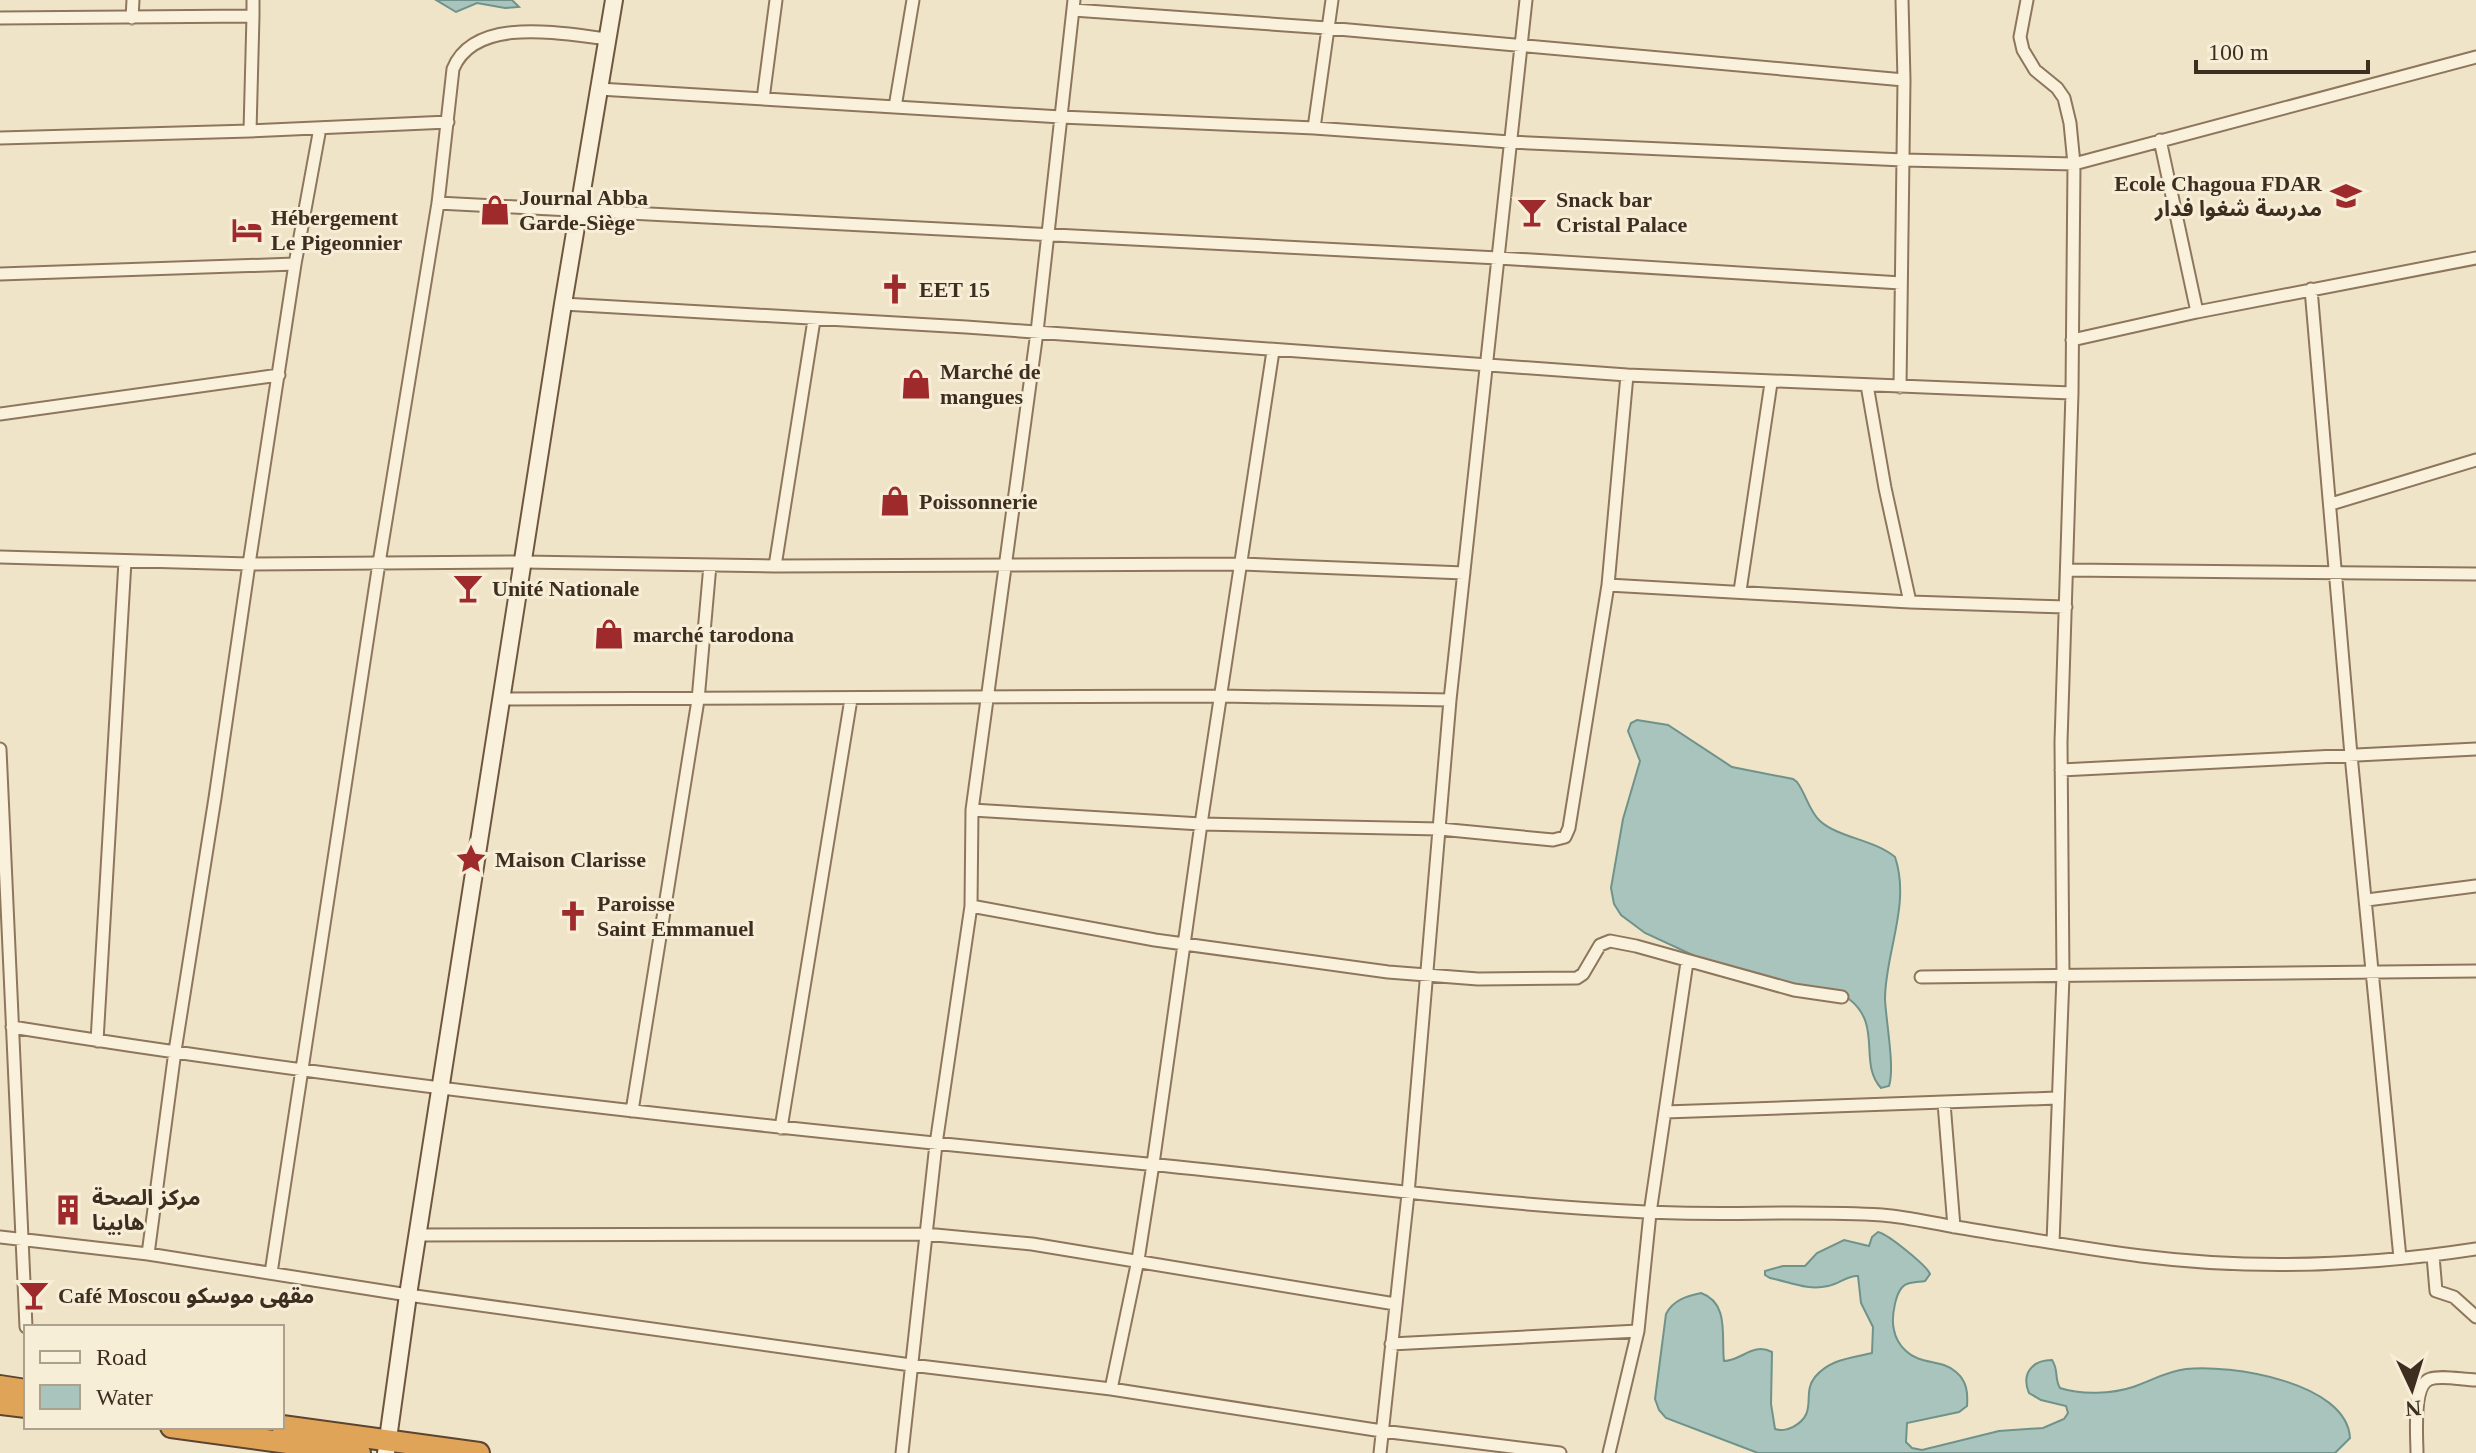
<svg xmlns="http://www.w3.org/2000/svg" width="2476" height="1453" viewBox="0 0 2476 1453" font-family="'Times New Roman','Noto Sans Arabic',serif">
  <style>
    .water { fill: #a9c4bc; stroke: #6f938a; stroke-width: 2 }
    .lines { fill: none; stroke-linecap: round; stroke-linejoin: round }
    .street-casing { stroke: #8d765c; stroke-width: 15 }
    .secondary-casing { stroke: #6f573f; stroke-width: 20 }
    .highway-casing { stroke: #5b4430; stroke-width: 24 }
    .street { stroke: #faf1dc; stroke-width: 11 }
    .secondary { stroke: #faf1dc; stroke-width: 16 }
    .highway { stroke: #e0a458; stroke-width: 20 }
    .labels { text-anchor: middle; stroke-width: 6; stroke-linejoin: round; paint-order: stroke }
    .poi-label { font-size: 22px; font-weight: bold; fill: #3d2e20; stroke: #f7eed8; text-anchor: start }
  </style>
  <rect width="100%" height="100%" fill="#f0e4c8"/>
  <path class="water" d="M 436,0 L 512,0 L 519,7 L 505,8 L 477,3 L 456,12 Z
    M 1637,720 L 1668,725 L 1732,767 L 1793,779 L 1797,782 C 1806,794 1809,811 1820,821 C 1839,838 1873,839 1895,857 C 1911,904 1885,953 1885,999 C 1886,1022 1895,1067 1889,1086 L 1881,1088 C 1858,1063 1883,1025 1849,999 L 1725,970 L 1645,933 L 1621,915 L 1614,904 L 1611,888 L 1623,819 L 1640,761 L 1628,731 L 1631,723 Z
    M 1878,1232 C 1888,1234 1927,1266 1930,1274 L 1925,1281 C 1920,1282 1912,1282 1907,1284 C 1895,1288 1891,1319 1894,1330 C 1895,1337 1900,1346 1906,1351 C 1920,1365 1942,1359 1956,1372 C 1967,1381 1968,1393 1967,1406 L 1959,1412 L 1907,1423 L 1906,1442 L 1912,1448 L 1922,1450 L 1999,1431 L 2043,1428 L 2064,1419 L 2068,1413 L 2066,1406 L 2041,1400 L 2029,1393 C 2021,1374 2032,1360 2052,1360 C 2059,1370 2054,1378 2060,1388 C 2081,1395 2112,1394 2133,1387 C 2151,1381 2167,1371 2186,1369 C 2229,1364 2347,1382 2350,1438 L 2335,1453 L 1758,1453 L 1666,1418 L 1659,1410 L 1655,1399 L 1666,1314 C 1673,1300 1687,1296 1701,1293 C 1730,1303 1721,1338 1724,1361 C 1741,1361 1753,1342 1772,1352 L 1771,1404 L 1775,1429 C 1782,1431 1786,1430 1793,1427 C 1819,1413 1801,1394 1815,1377 C 1830,1359 1851,1358 1872,1353 L 1873,1327 L 1861,1303 L 1858,1276 C 1848,1275 1839,1284 1828,1286 C 1808,1291 1790,1282 1770,1278 L 1765,1275 L 1765,1271 L 1783,1266 L 1805,1266 L 1817,1253 L 1844,1240 L 1869,1246 L 1872,1237 Z"/>
  <g class="lines">
    <g class="street-casing">
      <path id="street" d="M 2027,0 L 2020,37 L 2023,50 L 2035,70 L 2057,88 L 2064,98 L 2070,123 L 2074,164 L 2072,393 L 2061,742 L 2063,976 L 2053,1243
        M 1073,10 L 1327,28 L 1904,80
        M 253,16 L 253,0
        M 0,18 L 253,16 L 250,131
        M 132,18 L 133,0
        M 599,89 L 1061,117 L 1314,128 L 1510,142 L 1903,160 L 2074,164 L 2476,57
        M 763,99 L 776,0
        M 895,107 L 913,0
        M 1314,128 L 1332,0
        M 0,138 L 250,131 L 448,122
        M 2160,140 L 2197,312
        M 438,203 L 1498,258 L 1901,283
        M 0,274 L 295,264
        M 2311,289 L 2351,755 L 2400,1258
        M 563,304 L 966,327 L 1627,375 L 2072,393
        M 2072,340 L 2197,312 L 2476,258
        M 1627,375 L 1608,585 L 1910,602 L 2066,607
        M 1867,385 L 1885,488 L 1910,602
        M 1900,387 L 1904,80 L 1902,0
        M 0,414 L 279,375
        M 2331,504 L 2476,460
        M 0,557 L 249,564 L 523,562 L 775,566 L 1242,564 L 1464,573
        M 775,566 L 814,320
        M 2067,570 L 2476,574
        M 1740,591 L 1771,383
        M 502,699 L 1221,696 L 1450,700
        M 0,749 L 26,1327
        M 2061,770 L 2476,749
        M 972,810 L 1201,824 L 1440,829 L 1553,840 L 1565,837 L 1569,828 L 1608,585
        M 2367,900 L 2476,886
        M 971,906 L 1155,940 L 1388,972 L 1478,979 L 1577,978 L 1583,974 L 1600,945 L 1610,941 L 1636,946 L 1794,990 L 1842,997
        M 1921,977 L 2476,971
        M 12,1027 C 385,1087 761,1127 1137,1163 C 1307,1179 1476,1204 1646,1212 C 1725,1216 1804,1210 1882,1215 C 1907,1217 1932,1223 1956,1227 C 2018,1237 2079,1248 2141,1256 C 2252,1270 2366,1266 2476,1249
        M 97,1041 L 125,561
        M 1944,1103 L 1954,1227
        M 632,1111 L 698,700 L 710,565
        M 1665,1112 L 2057,1098
        M 781,1128 L 851,699
        M 418,1235 L 925,1234 L 1032,1244 L 1395,1304
        M 0,1237 L 148,1254 L 408,1295 L 911,1365 L 1111,1389 L 1382,1431 L 1560,1453
        M 148,1254 L 175,1051 L 215,798 L 249,564 L 295,264 L 320,128
        M 2433,1256 L 2436,1291 L 2454,1297 L 2476,1317
        M 271,1273 L 379,563 L 438,203 L 453,69 C 475,15 563,34 608,39
        M 1391,1344 L 1638,1331
        M 1111,1389 L 1138,1260 L 1153,1164 L 1201,824 L 1273,351
        M 902,1453 L 936,1144 L 971,906 L 972,810 L 1037,332 L 1074,0
        M 1380,1453 L 1408,1194 L 1450,700 L 1526,0
        M 1609,1453 L 1638,1331 L 1650,1213 L 1687,962
        M 2417,1453 C 2417,1437 2412,1385 2430,1379 C 2442,1375 2463,1380 2476,1380"/>
    </g>
    <g class="secondary-casing">
      <path id="secondary" d="M 386,1453 L 408,1295 L 563,304 L 614,0"/>
    </g>
    <g class="highway-casing">
      <path id="highway" d="M 0,1386 L 26,1390
        M 0,1404 L 26,1407
        M 282,1426 L 479,1453
        M 171,1427 L 360,1453"/>
    </g>
    <use href="#street" class="street"/>
    <use href="#secondary" class="secondary"/>
    <use href="#highway" class="highway"/>
  </g>
  <defs>
    <g id="school-bare" transform="scale(2.4)"><path d="M0-5L7-2L0 1L-7-2ZM-4 1L0 2.5L4 1V4Q0 6-4 4Z" fill="#9e2a2b" stroke="#f7eed8" stroke-width="2.5" paint-order="stroke"/></g>
    <g id="shop-bare" transform="scale(2.4)"><path d="M-5-2.5h2.3a2.7 3.5 0 0 1 5.4 0H5L5.5 6h-11ZM-1.5-2.5h3a1.5 2.3 0 0 0-3 0Z" fill="#9e2a2b" stroke="#f7eed8" stroke-width="2.5" paint-order="stroke"/></g>
    <g id="bar-bare" transform="scale(2.4)"><path d="M-6-5H6L.8 .8V4.5H3.5V6h-7V4.5H-.8V.8Z" fill="#9e2a2b" stroke="#f7eed8" stroke-width="2.5" paint-order="stroke"/></g>
    <g id="hotel-bare" transform="scale(2.4)"><path d="M-6-4.5h1.5V1H6V5H4.5V3h-9V5H-6ZM-4 0a1.8 1.8 0 1 1 3.6 0ZM.5 0V-2.5h3Q6-2.5 6 0Z" fill="#9e2a2b" stroke="#f7eed8" stroke-width="2.5" paint-order="stroke"/></g>
    <g id="church-bare" transform="scale(2.4)"><path d="M-1.2-6h2.4v3.5h3.3v2.4h-3.3V6h-2.4V-.1h-3.3v-2.4h3.3Z" fill="#9e2a2b" stroke="#f7eed8" stroke-width="2.5" paint-order="stroke"/></g>
    <g id="sight-bare" transform="scale(2.4)"><path d="M0-6L1.8-2.2L6-1.7L2.9 1.2L3.7 5.4L0 3.3L-3.7 5.4L-2.9 1.2L-6-1.7L-1.8-2.2Z" fill="#9e2a2b" stroke="#f7eed8" stroke-width="2.5" paint-order="stroke"/></g>
    <g id="building-bare" transform="scale(2.4)"><path d="M-4-6H4V6H1V3H-1V6H-4ZM-2.5-4.3h1.7v1.8h-1.7ZM.8-4.3h1.7v1.8H.8ZM-2.5-1h1.7V.8h-1.7ZM.8-1h1.7V.8H.8Z" fill="#9e2a2b" stroke="#f7eed8" stroke-width="2.5" paint-order="stroke"/></g>
  </defs>
  <g fill-rule="evenodd">
    <use href="#school-bare" x="2346" y="196"/>
    <use href="#shop-bare" x="495" y="210"/>
    <use href="#bar-bare" x="1532" y="212"/>
    <use href="#hotel-bare" x="247" y="230"/>
    <use href="#church-bare" x="895" y="289"/>
    <use href="#shop-bare" x="916" y="384"/>
    <use href="#shop-bare" x="895" y="501"/>
    <use href="#bar-bare" x="468" y="588"/>
    <use href="#shop-bare" x="609" y="634"/>
    <use href="#sight-bare" x="471" y="859"/>
    <use href="#church-bare" x="573" y="916"/>
    <use href="#building-bare" x="68" y="1210"/>
    <use href="#bar-bare" x="34" y="1295"/>
  </g>
  <g class="labels">
    <g class="poi-label">
      <text x="2322" y="191" text-anchor="end">Ecole Chagoua FDAR<tspan x="2322" dy="25">مدرسة شغوا فدار</tspan></text>
      <text x="519" y="205">Journal Abba<tspan x="519" dy="25">Garde-Siège</tspan></text>
      <text x="1556" y="207">Snack bar<tspan x="1556" dy="25">Cristal Palace</tspan></text>
      <text x="271" y="225">Hébergement<tspan x="271" dy="25">Le Pigeonnier</tspan></text>
      <text x="919" y="297">EET 15</text>
      <text x="940" y="379">Marché de<tspan x="940" dy="25">mangues</tspan></text>
      <text x="919" y="509">Poissonnerie</text>
      <text x="492" y="596">Unité Nationale</text>
      <text x="633" y="642">marché tarodona</text>
      <text x="495" y="867">Maison Clarisse</text>
      <text x="597" y="911">Paroisse<tspan x="597" dy="25">Saint Emmanuel</tspan></text>
      <text x="92" y="1205">مركز الصحة<tspan x="92" dy="25">هابينا</tspan></text>
      <text x="58" y="1303">Café Moscou مقهى موسكو</text>
    </g>
  </g>
  <rect x="24" y="1325" width="260" height="104" fill="#f7eed8" stroke="#ada18e" stroke-width="2"/>
  <rect x="40" y="1351" width="40" height="12" fill="#faf1dc" stroke="#ada18e" stroke-width="2"/>
  <text x="96" y="1365" font-size="24" fill="#3d2e20">Road</text>
  <rect x="40" y="1385" width="40" height="24" fill="#a9c4bc" stroke="#ada18e" stroke-width="2"/>
  <text x="96" y="1405" font-size="24" fill="#3d2e20">Water</text>
  <g transform="translate(2412 1389) rotate(176)" stroke="#f7eed8" stroke-width="6" paint-order="stroke">
  <path d="M0-6L14 30L0 20L-14 30Z" fill="#3d2e20"/>
  <text y="-12" font-size="22" font-weight="bold" text-anchor="middle" fill="#3d2e20">N</text>
  </g>
  <path d="M2196 60v12h172v-12" fill="none" stroke="#3d2e20" stroke-width="4"/>
  <text x="2208" y="60" font-size="24" fill="#3d2e20" stroke="#f7eed8" stroke-width="6" paint-order="stroke">100 m</text>
</svg>
